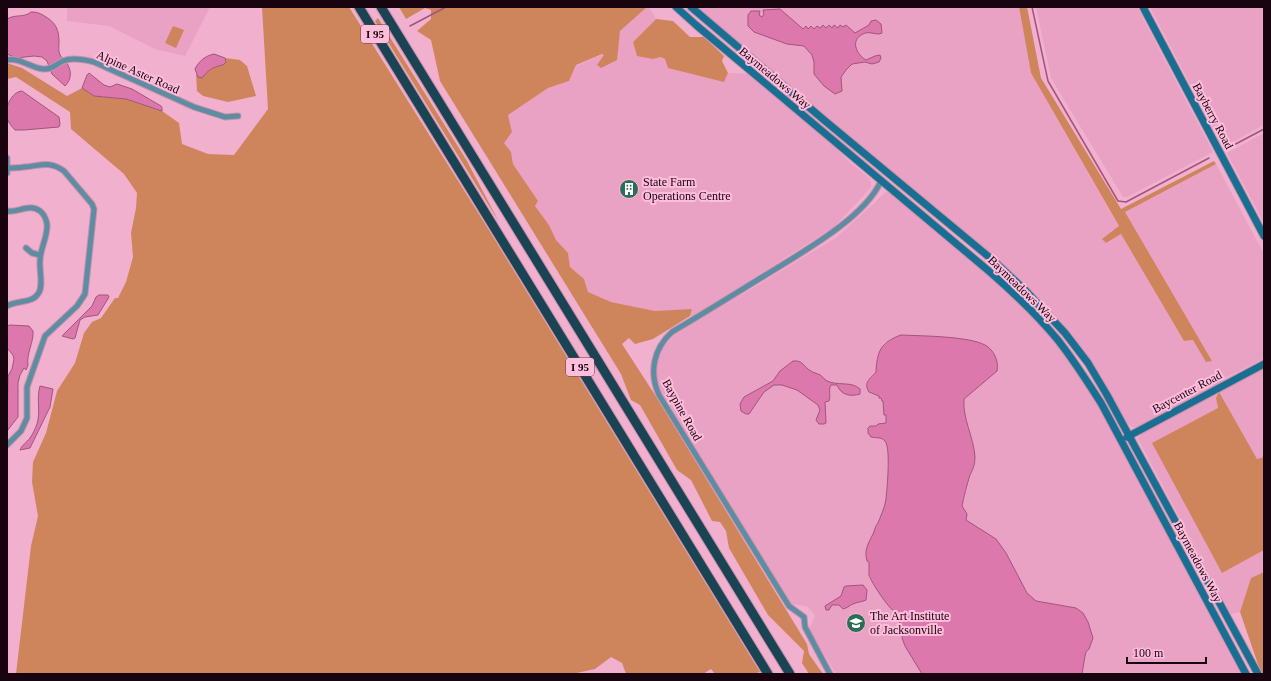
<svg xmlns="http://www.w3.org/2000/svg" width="1271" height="681" viewBox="0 0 1271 681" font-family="Georgia,serif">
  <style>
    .built { fill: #e9a1c4 }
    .green { fill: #cf855c }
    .water { fill: #dc78ab; stroke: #a1557c }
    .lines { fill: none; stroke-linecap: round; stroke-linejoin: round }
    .stream { stroke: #a1557c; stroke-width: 1.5 }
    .street-casing { stroke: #ca91ab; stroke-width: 7 }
    .secondary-casing { stroke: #ca91ab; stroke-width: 9 }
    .highway-casing { stroke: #ca91ab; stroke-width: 11 }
    .street { stroke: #5d8da3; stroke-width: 5 }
    .secondary { stroke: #196f91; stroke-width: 7 }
    .highway { stroke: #1a4354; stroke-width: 9 }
    .labels { text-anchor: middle; stroke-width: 4; stroke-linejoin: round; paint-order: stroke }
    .shield { fill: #ffbddc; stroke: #5d3c4c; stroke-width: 1 }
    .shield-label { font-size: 11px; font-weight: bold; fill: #18040e }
    .street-label { font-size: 12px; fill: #18040e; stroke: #ffbddc }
    .poi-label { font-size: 12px; fill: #18040e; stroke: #ffbddc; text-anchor: start }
  </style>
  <rect width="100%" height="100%" fill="#f1b0ce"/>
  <path class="built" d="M 67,7 L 210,7 L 185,56 L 155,49 L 109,26 L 67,21 Z
    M 647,7 L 649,7 L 656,19 L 633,42 L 653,59 L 661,57 L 665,59 L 724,82 L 728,73 L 748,74 L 833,144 L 847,160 L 869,178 L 871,182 L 871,187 L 867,192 L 834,227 L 693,316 L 690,316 L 692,310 L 655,311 L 611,302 L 588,292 L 584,279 L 570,267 L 568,253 L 556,240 L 549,225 L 535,206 L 538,201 L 513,164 L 511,152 L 503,143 L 512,132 L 508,115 L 548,88 L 569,81 L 576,66 L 603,54 L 604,55 L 619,39 L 620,31 Z
    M 695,7 L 1019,7 L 1031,73 L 1119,227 L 1103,239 L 1106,243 L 1121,234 L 1184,341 L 1193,340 L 1212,361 L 1125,212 L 1216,164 L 1264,254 L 1264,358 L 1223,379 L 1222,383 L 1139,427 L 1132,427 L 1126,422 L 1101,378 L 1076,343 L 1055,317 L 1023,283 Z
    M 1036,7 L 1137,7 L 1213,152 L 1127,197 L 1123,197 L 1051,78 Z
    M 1150,7 L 1264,7 L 1264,125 L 1223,147 Z
    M 1264,133 L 1264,223 L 1227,153 Z
    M 886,192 L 892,193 L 993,279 L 1014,297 L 1044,329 L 1065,354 L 1097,402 L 1242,674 L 1082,674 L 1084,664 L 1088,622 L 1083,613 L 1036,601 L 1027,593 L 1006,553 L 996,539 L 966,520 L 967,514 L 962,506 L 971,475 L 975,465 L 975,456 L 972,438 L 964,410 L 964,399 L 997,371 L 996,357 L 994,353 L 989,348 L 963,339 L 924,336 L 901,335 L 891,338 L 883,344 L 877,358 L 876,371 L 867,380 L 866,384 L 869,392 L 879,396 L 883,401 L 884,415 L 886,415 L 886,424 L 878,424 L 876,426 L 870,426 L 867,431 L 885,440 L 887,444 L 889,457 L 886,500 L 878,523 L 872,536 L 869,561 L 869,576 L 883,597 L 892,611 L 895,612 L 903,630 L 902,638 L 905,646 L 922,674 L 836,674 L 809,629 L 815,616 L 812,611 L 806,606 L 791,604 L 662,393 L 656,377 L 657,363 L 663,347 L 675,335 L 837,237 Z
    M 1264,367 L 1264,457 L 1257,460 L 1216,398 L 1218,408 L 1222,573 L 1264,550 L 1264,572 L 1251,578 L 1240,612 L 1231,614 L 1138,439 L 1142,433 Z"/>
  <path class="green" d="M 262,7 L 349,7 L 487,227 L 760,672 L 754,674 L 715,674 L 711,669 L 703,674 L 626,674 L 622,663 L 611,657 L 595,669 L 572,674 L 16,674 L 31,546 L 38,516 L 32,482 L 33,462 L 46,433 L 57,391 L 75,363 L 84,333 L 92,322 L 101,318 L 115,298 L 118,298 L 126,282 L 133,257 L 131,233 L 136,208 L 137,193 L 124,174 L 71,129 L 70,112 L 16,77 L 7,79 L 7,63 L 22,68 L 67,96 L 82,88 L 94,96 L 126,99 L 162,111 L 179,123 L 182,144 L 208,154 L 234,155 L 268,109 Z
    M 399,7 L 647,7 L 620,31 L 617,60 L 601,68 L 597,65 L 604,55 L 602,54 L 576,65 L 569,81 L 548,88 L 508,115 L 512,132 L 504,143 L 511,152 L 513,164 L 538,201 L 535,206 L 549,225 L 556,240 L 568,253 L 570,267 L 584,279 L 588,292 L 611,302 L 655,311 L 692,309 L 690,316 L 653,339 L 635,344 L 629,338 L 622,344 L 657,398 L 807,644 L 809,654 L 823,674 L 809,674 L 802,663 L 804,651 L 768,615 L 729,548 L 726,531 L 720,522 L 712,521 L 691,480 L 677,470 L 640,405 L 631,400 L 621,374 L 440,81 L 431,40 L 417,31 L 431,19 L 431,10 L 425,8 L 406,19 Z
    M 1019,7 L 1027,7 L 1041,78 L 1121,209 L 1214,161 L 1216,164 L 1125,212 L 1212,361 L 1206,362 L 1193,340 L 1184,341 L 1121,234 L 1106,243 L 1102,239 L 1119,226 L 1031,73 Z
    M 378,18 L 467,161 L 499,222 L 375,21 Z
    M 656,19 L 673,21 L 690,37 L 704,37 L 724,56 L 722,61 L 728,73 L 724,82 L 668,68 L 665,59 L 661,57 L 653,59 L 637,56 L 633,42 Z
    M 173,26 L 184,30 L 176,48 L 165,43 Z
    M 225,58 L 240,60 L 247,66 L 256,96 L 228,102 L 203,96 L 197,91 L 196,73 L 198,77 L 213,67 L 223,65 L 226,62 Z
    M 1219,392 L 1257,459 L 1264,457 L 1264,550 L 1222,573 L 1152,443 L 1218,408 L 1216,398 Z
    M 1264,572 L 1264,674 L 1262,674 L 1259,667 L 1240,612 L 1251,578 Z"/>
  <path class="water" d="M 780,9 L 803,29 L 806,26 L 808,29 L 811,26 L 814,29 L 817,26 L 820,28 L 823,25 L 826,28 L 829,25 L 832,28 L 834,25 L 838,28 L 840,25 L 843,27 L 846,25 L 855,33 L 869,25 L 871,21 L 876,20 L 881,24 L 882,33 L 879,34 C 874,34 868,31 863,34 C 850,40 856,54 866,60 L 875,56 L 880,55 L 881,58 L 879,62 L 872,64 L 865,62 L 852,64 L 846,70 L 841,77 L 842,91 L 835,94 L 824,86 L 814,74 L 814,62 L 812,55 L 804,46 L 787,44 L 754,32 L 748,26 L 748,15 L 751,11 L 760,11 L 759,15 L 762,17 L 764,14 L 763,10 Z
    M 31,12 C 37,12 40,13 46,17 C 56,23 59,30 59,42 C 59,46 58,51 60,55 C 61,57 64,59 66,62 C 72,70 72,79 65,86 L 52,74 L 47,61 L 42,57 L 34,56 L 16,58 L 7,54 L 7,19 C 15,14 24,18 31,12 Z
    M 214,54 L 225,58 L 226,62 L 223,65 C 213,67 208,70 202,78 L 198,77 L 195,69 C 199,61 205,56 214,54 Z
    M 89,73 L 104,85 L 110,87 L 117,84 L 132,89 L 161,106 L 162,108 L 162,111 L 126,99 L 94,96 L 82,88 L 87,75 Z
    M 22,91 L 59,117 L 60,124 L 59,127 L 24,130 L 15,130 C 12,127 8,122 7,118 C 4,109 11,92 22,91 Z
    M 99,295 L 108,295 L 109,297 L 98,315 L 85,317 L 80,320 L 75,338 L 73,339 L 62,336 L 92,306 L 96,297 Z
    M 10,325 L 29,326 L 33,331 C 34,342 26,354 28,365 L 26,370 L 24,368 L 20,375 L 18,383 L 18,417 L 7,431 L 8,376 L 12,369 L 14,359 L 13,355 L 7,348 L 7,326 Z
    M 901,335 C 921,336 968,336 985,345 C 994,350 999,361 997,371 L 964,399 C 962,417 974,438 975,457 C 975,465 973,469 970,475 C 967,485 964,496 962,506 L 967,514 L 966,520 L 996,539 L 1006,553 L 1027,593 L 1036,601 L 1076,608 L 1083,613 L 1088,622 L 1093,638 L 1089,649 L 1086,652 L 1085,656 L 1082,674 L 922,674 L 905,646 L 902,638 L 903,630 L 895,612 C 889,609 871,582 869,575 C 869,571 869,566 869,562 L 867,561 C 864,550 868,544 873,534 C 875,530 875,526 878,523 C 881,515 885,507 886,499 C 887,489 891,448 885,441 C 882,437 875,438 871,437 L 868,433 L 868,428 L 870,426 L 876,426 L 878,424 L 886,423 L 886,415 L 884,415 L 883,401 L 882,401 L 881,398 L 879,398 L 879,396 L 869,392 C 863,382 870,379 876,372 C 877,351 881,342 901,335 Z
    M 793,361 C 804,360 803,367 811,371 C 813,373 817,373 820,375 C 822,376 824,379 827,381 C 837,386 852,381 860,389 L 860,394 C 850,397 841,395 837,385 L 831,385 C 828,390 831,395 829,401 L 825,402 L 826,423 L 824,424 L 819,424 L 816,420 L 820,410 L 818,405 L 797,390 L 782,385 L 774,385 L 764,392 L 749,414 L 746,414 L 741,411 L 740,404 L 744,397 L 773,381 L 780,371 Z
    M 40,386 L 53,389 L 50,407 L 31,446 L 30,448 L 20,450 C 21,446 27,442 30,438 C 33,434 35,429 37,424 C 41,411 36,399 40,386 Z
    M 863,585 L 867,590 L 866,600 C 862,602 857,602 853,604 C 849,606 847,608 843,609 L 839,605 L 832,605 L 829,610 L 826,610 L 825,606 L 841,596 L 844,587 L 846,586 Z"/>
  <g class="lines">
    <path class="stream" d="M 1032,7 L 1048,81 L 1118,201 L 1126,202 L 1209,158
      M 410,26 L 446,7
      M 1230,147 L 1264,129"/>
    <g class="street-casing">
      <path id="street" d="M 7,60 C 19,57 31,68 43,69 C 52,70 56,64 63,61 C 72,57 86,60 94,62 L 194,107 L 225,117 L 238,116
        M 7,158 L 7,173
        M 7,168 C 12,168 18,168 24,167 C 40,166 49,160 64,171 L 92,204 L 94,209 L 85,294 L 77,306 L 45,336 L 27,387 L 27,418 L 21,431 L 7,445
        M 7,211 C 18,213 29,203 40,211 C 44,214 46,219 47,224 C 48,237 40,248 40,261 C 39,270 44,286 38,294 C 31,304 16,300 7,306
        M 26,248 L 32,253 L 40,255
        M 830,674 L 805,627 L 804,617 L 789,606 L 659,395 C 649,373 653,349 672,332 C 703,314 733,295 764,276 C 799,254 864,219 881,181"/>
    </g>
    <g class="secondary-casing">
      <path id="secondary" d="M 676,7 L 696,25 L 990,272 C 1014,293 1037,315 1057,339 C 1073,359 1087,381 1101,403 L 1246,674
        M 691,7 L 824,120 L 995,262 L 1025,290 L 1065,333 L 1088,363 L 1107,395 L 1258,674
        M 1143,7 L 1264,236
        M 1127,437 L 1264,364"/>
    </g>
    <g class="highway-casing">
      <path id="highway" d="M 359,7 L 768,674
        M 381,7 L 790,674"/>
    </g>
    <use href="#street" class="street"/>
    <use href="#secondary" class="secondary"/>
    <use href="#highway" class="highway"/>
  </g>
  <defs>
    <g id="building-disc" transform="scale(1)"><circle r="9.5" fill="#2e6c58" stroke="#ffbddc"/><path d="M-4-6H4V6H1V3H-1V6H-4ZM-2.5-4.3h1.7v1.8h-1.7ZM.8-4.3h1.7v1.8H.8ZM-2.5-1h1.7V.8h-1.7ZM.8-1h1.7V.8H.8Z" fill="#fff"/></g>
    <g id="school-disc" transform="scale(1)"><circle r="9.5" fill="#2e6c58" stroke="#ffbddc"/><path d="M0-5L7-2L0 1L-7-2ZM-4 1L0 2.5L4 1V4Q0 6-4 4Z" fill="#fff"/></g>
  </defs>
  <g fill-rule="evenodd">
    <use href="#building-disc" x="629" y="189"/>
    <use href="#school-disc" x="856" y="623"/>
  </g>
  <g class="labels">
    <g class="shield">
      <rect x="361" y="25" width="28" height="18" rx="3"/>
      <rect x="566" y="358" width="28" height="18" rx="3"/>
    </g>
    <g class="shield-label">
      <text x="375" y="38">I 95</text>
      <text x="580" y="371">I 95</text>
    </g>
    <g class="street-label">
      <text transform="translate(138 72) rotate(24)" y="4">Alpine Aster Road</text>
      <text transform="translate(775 78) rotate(40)" y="4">Baymeadows Way</text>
      <text transform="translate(1213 116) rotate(62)" y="4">Bayberry Road</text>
      <text transform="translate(1022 289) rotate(44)" y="4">Baymeadows Way</text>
      <text transform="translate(1187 392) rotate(-28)" y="4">Baycenter Road</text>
      <text transform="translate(682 410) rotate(61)" y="4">Baypine Road</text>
      <text transform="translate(1198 562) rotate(62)" y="4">Baymeadows Way</text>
    </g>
    <g class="poi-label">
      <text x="643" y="186">State Farm<tspan x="643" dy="14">Operations Centre</tspan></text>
      <text x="870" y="620">The Art Institute<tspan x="870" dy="14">of Jacksonville</tspan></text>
    </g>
  </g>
  <rect width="1271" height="681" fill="none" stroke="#18040e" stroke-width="16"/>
  <path d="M1127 657v6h79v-6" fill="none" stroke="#18040e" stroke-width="2"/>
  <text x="1133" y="657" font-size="12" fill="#18040e" stroke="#ffbddc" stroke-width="3" paint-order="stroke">100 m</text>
</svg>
